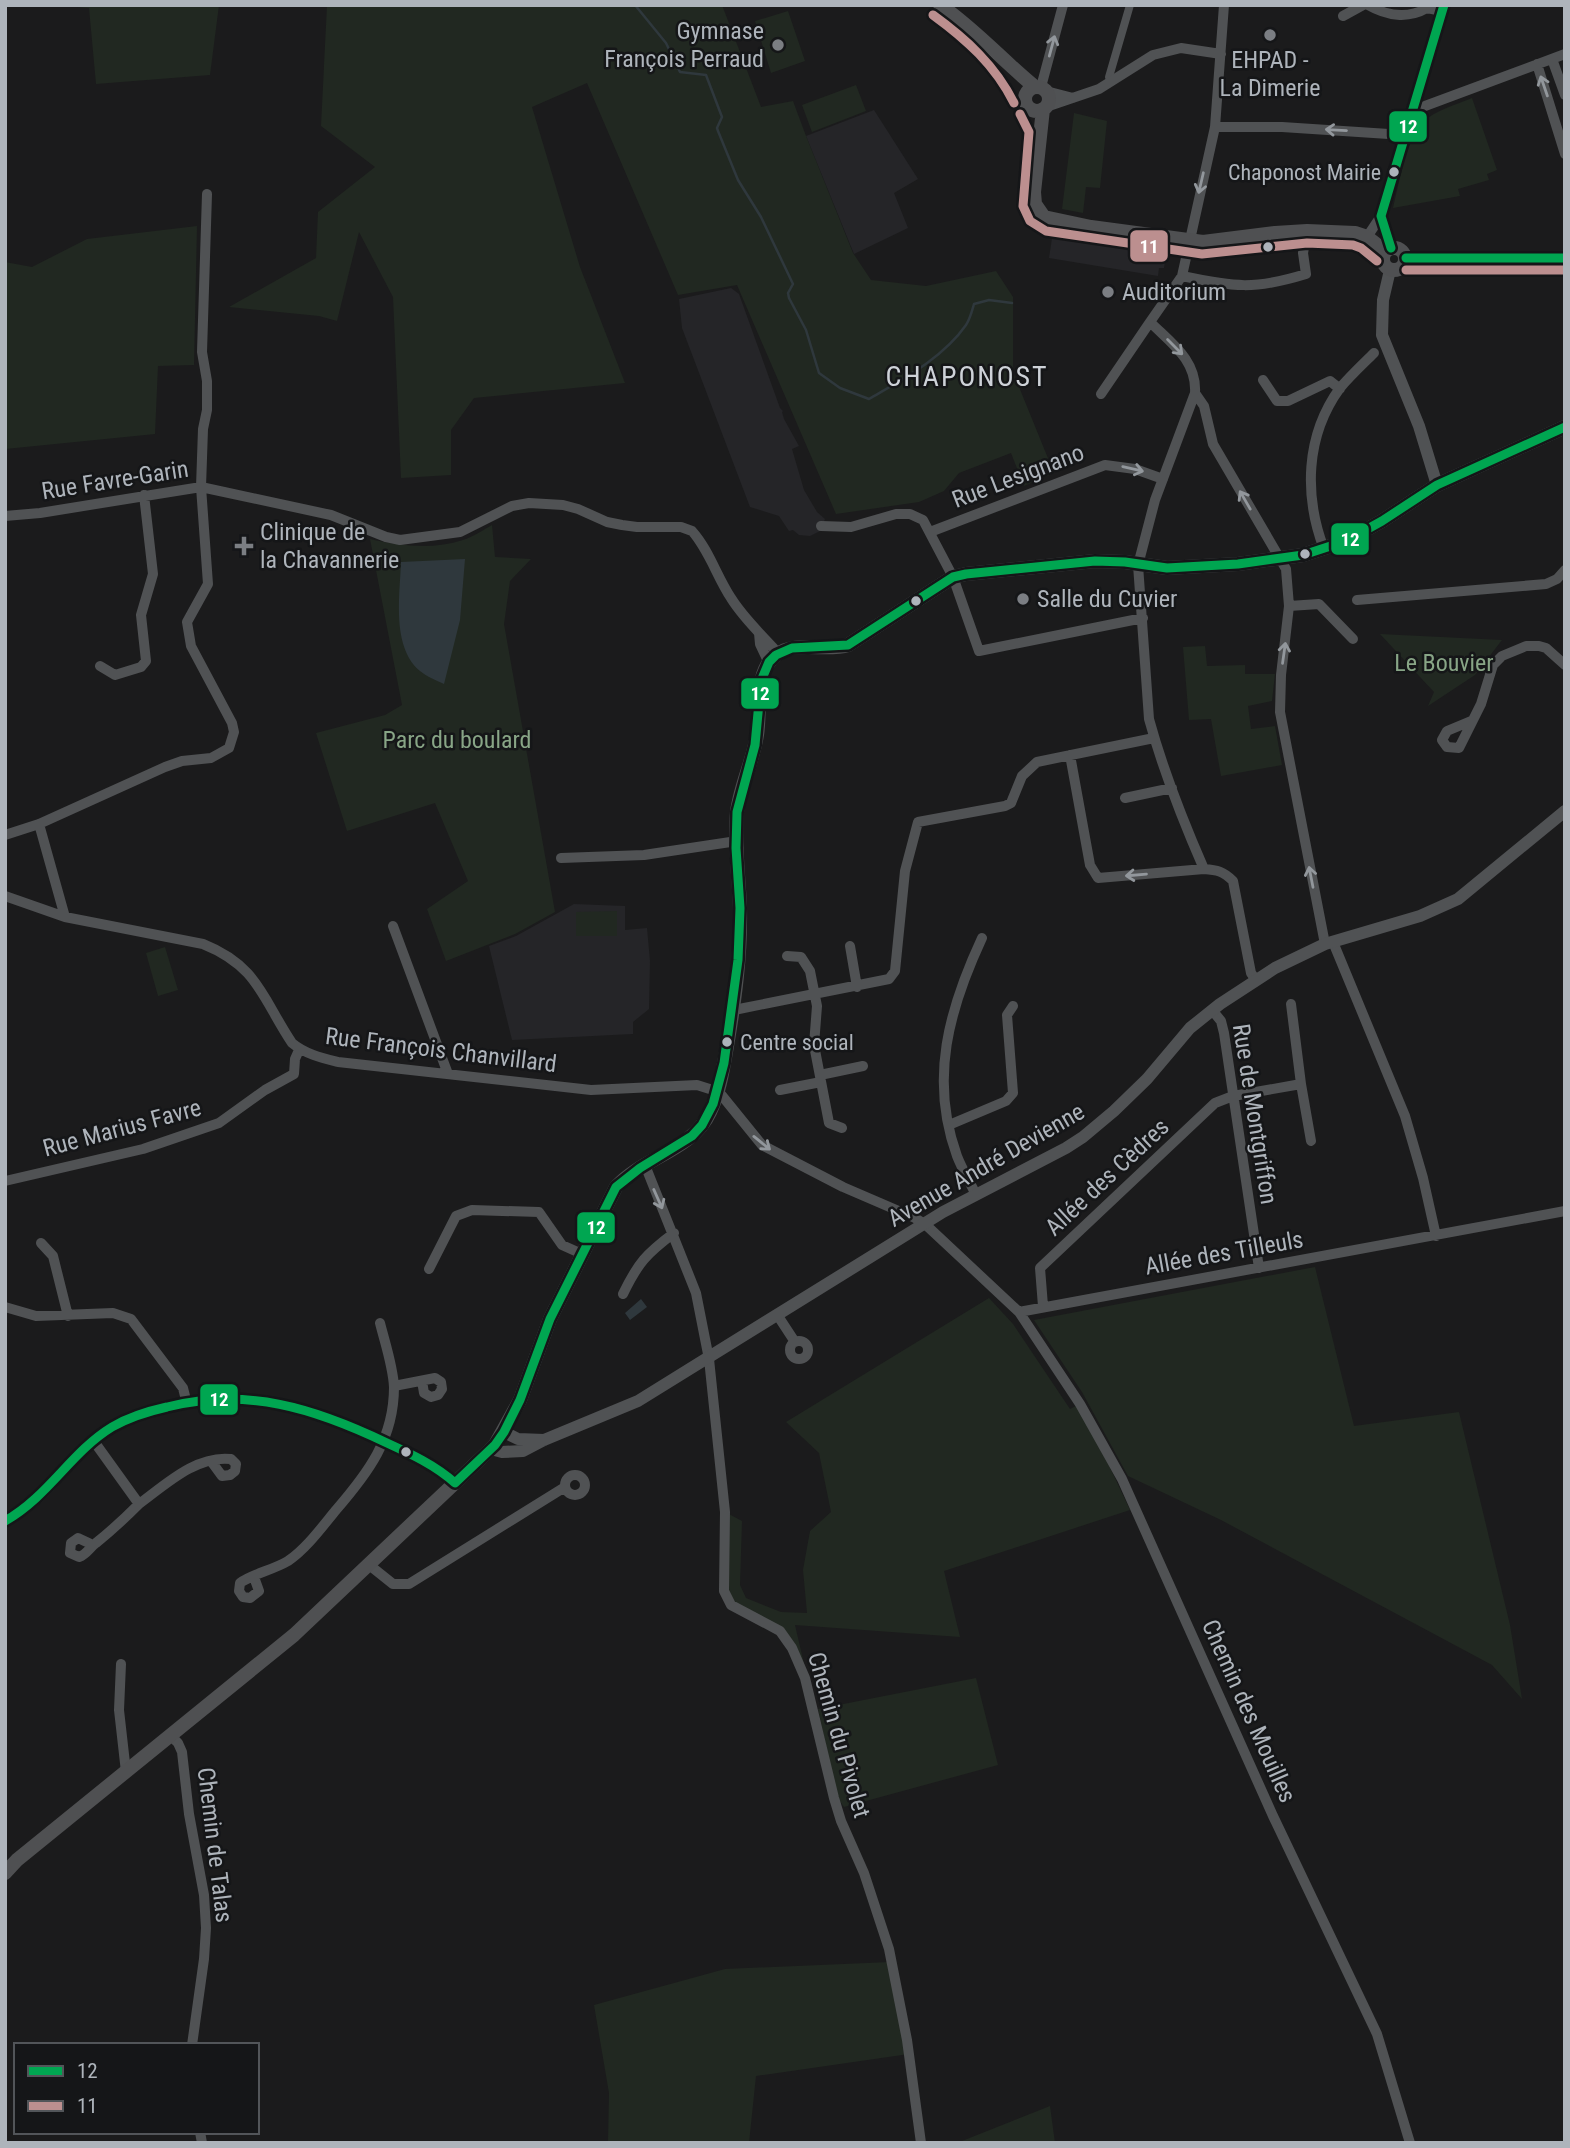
<svg xmlns="http://www.w3.org/2000/svg" width="1570" height="2148" viewBox="0 0 1570 2148" font-family="'Roboto Condensed',sans-serif">
  <style>
    .built { fill: #252528 }
    .green { fill: #212821 }
    .water { fill: #2f383d }
    .lines { fill: none; stroke-linecap: round; stroke-linejoin: round }
    .stream { stroke: #2f383d; stroke-width: 2.5 }
    .pedestrian { stroke: #505254; stroke-width: 8 }
    .minor { stroke: #505254; stroke-width: 10 }
    .tertiary { stroke: #505254; stroke-width: 12 }
    .secondary { stroke: #4f5052; stroke-width: 14 }
    .bus-1-casing { stroke: #151618; stroke-width: 14 }
    .bus-2-casing { stroke: #151618; stroke-width: 14 }
    .bus-1 { stroke: #00a651; stroke-width: 9 }
    .bus-2 { stroke: #bc8f8f; stroke-width: 9 }
    .oneway { stroke: #92979c }
    .poi-dot { fill: #7b7e83; stroke: #151618; stroke-width: 2.5 }
    .bus-dot { fill: #aeb4bb; stroke: #151618; stroke-width: 2.5 }
    .labels { text-anchor: middle; stroke-width: 5; stroke-linejoin: round; paint-order: stroke }
    .bus-label { font-size: 22px; fill: #aeb4bb; stroke: #151618; text-anchor: end }
    .poi-label { font-size: 24px; fill: #aeb4bb; stroke: #151618; text-anchor: start }
    .street-label { font-size: 24px; fill: #aeb4bb; stroke: #151618 }
    .park-label { font-size: 24px; fill: #88a586; stroke: #151618 }
    .quarter-label { font-size: 28px; letter-spacing: 2px; fill: #ced2d8; stroke: #151618 }
    .line-badge { stroke: #151618; stroke-width: 2.5 }
    .badge-label { font-size: 19px; text-anchor: middle; font-weight: bold; fill: #fff }
  </style>
  <rect width="100%" height="100%" fill="#1b1b1c"/>
  <path class="built" d="M 874,110 L 918,179 L 894,193 L 908,228 L 854,254 L 806,136 Z
    M 1054,225 L 1168,242 L 1164,268 L 1159,268 L 1158,276 L 1049,258 Z
    M 731,288 L 739,294 L 780,408 L 783,411 L 782,412 L 784,419 L 799,446 L 792,449 L 804,490 L 817,512 L 825,519 L 820,531 L 810,536 L 799,535 L 793,530 L 789,531 L 779,516 L 750,507 L 682,328 L 679,299 Z
    M 574,904 L 625,906 L 625,930 L 647,928 L 650,961 L 649,1009 L 633,1022 L 633,1034 L 512,1040 L 489,946 L 516,936 Z"/>
  <path class="green" d="M 50,5 L 219,5 L 210,75 L 96,84 L 89,8 Z
    M 327,5 L 722,5 L 761,107 L 793,101 L 806,136 L 853,253 L 871,280 L 926,286 L 996,271 L 1013,297 L 1013,372 L 1054,473 L 1024,486 L 1011,453 L 959,473 L 944,491 L 919,502 L 836,514 L 737,285 L 678,295 L 587,83 L 532,107 L 580,267 L 625,383 L 474,398 L 451,430 L 451,475 L 401,478 L 393,297 L 359,232 L 337,321 L 319,316 L 229,307 L 316,258 L 318,212 L 375,167 L 321,126 Z
    M 788,11 L 805,61 L 771,73 L 755,21 Z
    M 856,85 L 866,111 L 812,132 L 802,105 Z
    M 1472,98 L 1497,170 L 1487,174 L 1489,180 L 1458,189 L 1460,196 L 1393,208 C 1399,184 1406,141 1422,123 C 1435,110 1456,105 1472,98 Z
    M 1074,113 L 1107,121 L 1100,188 L 1086,187 L 1083,213 L 1062,209 Z
    M 197,226 L 194,365 L 158,366 L 155,434 L 5,449 L 5,262 L 32,267 L 87,239 Z
    M 492,525 L 495,557 L 531,559 L 510,581 L 504,624 L 555,912 L 515,934 L 446,961 L 427,909 L 468,881 L 435,803 L 347,831 L 316,733 L 385,715 L 402,705 L 370,539 C 400,546 433,550 463,540 C 473,537 483,530 492,525 Z
    M 1380,634 L 1502,640 L 1475,675 L 1428,706 L 1434,692 Z
    M 1205,646 L 1207,666 L 1245,665 L 1245,674 L 1275,674 L 1272,701 L 1248,706 L 1251,729 L 1275,726 L 1282,765 L 1221,776 L 1211,719 L 1189,720 L 1183,647 Z
    M 617,911 L 617,936 L 576,936 L 576,912 Z
    M 165,947 L 178,990 L 158,996 L 146,953 Z
    M 1315,1267 L 1354,1426 L 1459,1412 L 1510,1625 L 1522,1699 L 1492,1665 L 1221,1520 L 1128,1476 L 1082,1392 L 1034,1320 Z
    M 989,1298 L 1013,1324 L 1070,1409 L 1080,1404 L 1130,1510 L 944,1571 L 960,1637 L 795,1625 L 805,1668 L 780,1631 L 731,1605 L 724,1591 L 725,1512 L 742,1521 L 740,1585 L 746,1598 L 781,1612 L 807,1613 L 803,1570 L 810,1531 L 831,1512 L 819,1453 L 786,1422 Z
    M 976,1678 L 998,1765 L 844,1807 L 837,1797 L 818,1709 Z
    M 890,1962 L 909,2054 L 756,2076 L 749,2143 L 608,2143 L 609,2093 L 594,2005 L 725,1969 Z
    M 1050,2106 L 1055,2143 L 957,2143 Z"/>
  <path class="water" d="M 465,559 L 460,620 L 444,684 C 436,680 427,677 420,671 C 391,647 400,594 401,562 Z
    M 641,1299 L 647,1307 L 630,1320 L 625,1313 Z"/>
  <g class="lines">
    <path class="stream" d="M 635,5 L 666,43 L 680,72 L 706,75 L 722,117 L 717,128 L 718,131 L 738,180 L 761,217 L 793,284 L 788,293 L 789,298 L 806,330 L 819,373 L 840,388 L 869,399 C 903,379 943,358 966,325 C 970,319 972,311 974,304 L 989,300 L 1012,303"/>
    <path class="pedestrian" d="M 1111,82 L 1109,77 L 1130,5"/>
    <path class="minor" d="M 1224,5 L 1215,127 L 1182,276 L 1150,322 C 1171,343 1197,360 1195,393 L 1155,500 L 1138,565 L 1149,719 C 1163,770 1183,821 1204,869 C 1217,870 1223,871 1233,881 L 1251,973 L 1256,980
      M 1368,5 C 1387,16 1408,19 1427,8 L 1442,11
      M 1343,16 L 1363,5
      M 1552,59 L 1565,95
      M 1537,64 L 1565,154
      M 1041,87 L 1063,5
      M 1046,91 L 1073,98
      M 1046,107 L 1099,89 L 1153,55 L 1181,48 L 1221,54
      M 1413,109 L 1425,106 L 1565,54
      M 1215,127 L 1282,127 L 1404,135
      M 1381,216 L 1391,248
      M 1367,237 L 1381,216 L 1444,5
      M 1182,276 C 1235,287 1254,290 1306,274 L 1303,253 L 1307,231
      M 1263,380 L 1277,401 L 1288,401 L 1330,381 L 1340,389
      M 1195,393 L 1204,406 L 1213,444 L 1286,569 L 1289,606 L 1281,675 L 1280,712 L 1325,944
      M 1101,394 L 1150,322
      M 5,516 L 40,513 L 201,487 L 331,515 L 386,537 L 400,540 L 460,532 L 512,506 L 529,503 L 563,505 L 578,509 L 607,522 L 622,525 L 637,527 L 681,527 L 692,531 C 709,550 717,577 731,598 C 744,619 762,635 778,653
      M 821,526 L 851,527 L 896,514 L 910,514 L 923,520 L 953,577 L 979,651 L 1143,618
      M 930,532 L 1105,465 L 1135,469 L 1163,479
      M 1324,549 C 1304,496 1305,436 1340,388 C 1350,376 1363,364 1374,353
      M 1357,600 L 1546,584 L 1557,579 L 1565,570
      M 1289,606 L 1319,604 L 1353,639
      M 759,633 L 760,644 L 768,661
      M 100,666 L 115,675 L 141,667 L 146,661 L 141,615 L 153,574 L 144,495
      M 1471,721 L 1447,731 L 1442,740 L 1447,747 L 1459,748 L 1481,704 L 1493,665 L 1502,656 L 1526,646 L 1539,646 L 1546,648 L 1565,665
      M 1070,755 L 1090,865 L 1098,878 L 1204,869
      M 1125,798 L 1172,788
      M 39,824 L 65,917
      M 5,835 L 39,824 L 165,767 L 182,761 L 211,758 L 229,748 L 234,732 L 232,723 L 191,646 L 187,622 L 208,584 L 201,487 L 203,429 L 207,410 L 207,381 L 202,352 L 207,194
      M 561,858 L 644,855 L 737,841
      M 5,896 L 65,917 L 203,944 C 258,966 262,998 292,1043 C 305,1054 322,1058 338,1062 L 591,1090 L 697,1085 L 719,1092 L 762,1145 L 843,1187 L 915,1218 L 926,1225 L 1019,1312 L 1080,1404 L 1122,1479 L 1273,1816 L 1377,2034 L 1410,2143
      M 393,926 L 448,1074
      M 1333,942 L 1405,1116 L 1423,1178 L 1436,1236
      M 850,946 L 857,987
      M 787,956 L 801,957 L 810,971 L 817,1006 L 814,1045 L 829,1123 L 842,1128
      M 1291,1004 L 1301,1084 L 1311,1141
      M 734,1010 L 889,979 L 895,971 L 905,871 L 918,822 L 1005,806 L 1011,803 L 1022,776 L 1037,762 L 1154,738
      M 1212,1010 L 1221,1021 L 1224,1033 L 1259,1268
      M 820,1075 L 863,1066
      M 780,1090 L 821,1082
      M 949,1125 L 1006,1101 L 1013,1093 L 1007,1015 L 1013,1006
      M 645,1165 L 696,1293 L 709,1359 L 725,1512 L 724,1591 L 731,1605 L 780,1631 L 792,1648 L 805,1678 L 834,1798 L 841,1821 L 864,1873 L 889,1949 L 907,2040 L 921,2143
      M 5,1181 L 143,1149 L 219,1123 L 265,1090 L 294,1074 L 295,1059 L 299,1050
      M 976,1195 C 970,1182 962,1169 957,1156 C 929,1079 949,1009 982,938
      M 41,1243 L 53,1256 L 68,1316
      M 429,1269 L 456,1216 L 472,1210 L 539,1212 L 562,1245 L 582,1254
      M 623,1294 C 638,1263 646,1254 674,1233
      M 1043,1306 L 1040,1268 L 1215,1103 L 1233,1096 L 1301,1084
      M 5,1307 L 36,1316 L 113,1313 L 131,1319 L 183,1388 L 186,1400
      M 1019,1312 L 1565,1211
      M 778,1316 L 795,1342
      M790 1350a9 9 0 1 1 18 0a9 9 0 1 1-18 0Z
      M 394,1386 L 435,1378 L 441,1382 L 442,1389 L 438,1395 L 431,1397 L 424,1393 L 422,1381
      M 93,1440 L 139,1504 C 165,1485 196,1455 231,1459 L 236,1464 L 235,1471 L 230,1475 L 222,1476 L 211,1461
      M565 1485a10 10 0 1 1 20 0a10 10 0 1 1-20 0Z
      M 5,1521 C 50,1500 71,1453 112,1427 C 126,1419 141,1414 157,1409 C 241,1383 315,1406 392,1445 C 414,1456 437,1466 455,1483
      M 93,1545 L 78,1538 L 71,1543 L 70,1553 L 79,1557 C 87,1554 89,1548 96,1543 C 111,1531 125,1518 139,1504
      M 368,1564 L 393,1584 L 409,1584 L 565,1487
      M 254,1577 L 259,1591 L 250,1598 L 243,1597 L 239,1591 L 240,1583 C 252,1574 273,1570 288,1561 C 306,1549 322,1527 336,1510 C 368,1473 394,1439 394,1387 C 393,1366 385,1343 380,1323
      M 121,1664 L 119,1710 L 126,1772
      M 171,1736 L 178,1743 L 182,1752 L 189,1814 L 204,1895 L 206,1928 L 204,1959 L 192,2045
      M 200,2132 L 202,2143"/>
    <path class="tertiary" d="M 1390,270 L 1383,300 L 1382,335 L 1419,426 L 1437,485
      M 504,1432 L 518,1439 L 544,1440
      M 491,1449 L 502,1452 L 523,1451 L 544,1440 L 638,1401 L 943,1212 L 1066,1148 L 1083,1137 L 1114,1111 L 1147,1079 L 1190,1028 L 1220,1004 L 1275,968 L 1325,944 L 1420,916 L 1458,899 L 1565,811"/>
    <path class="secondary" d="M 940,5 C 975,29 1003,61 1035,87
      M1025 99a12 12 0 1 1 24 0a12 12 0 1 1-24 0Z
      M 1043,109 L 1034,192 L 1035,204 L 1044,217 L 1091,227 L 1203,242 L 1275,233 L 1307,231 L 1355,233 L 1367,237 L 1385,251
      M1383 259a11 11 0 1 1 22 0a11 11 0 1 1-22 0Z
      M 1406,258 L 1565,258
      M 5,1873 L 17,1860 L 294,1635 L 495,1445 L 520,1400 L 550,1319 L 616,1187 C 643,1157 692,1151 710,1112 C 720,1091 723,1069 727,1046 C 735,999 741,955 740,908 C 739,877 734,844 737,812 C 740,786 753,761 757,735 C 761,711 754,671 776,655 C 795,640 826,652 848,645 L 953,577 L 966,574 L 1095,561 L 1125,562 L 1167,568 L 1238,564 L 1303,555 L 1346,541 L 1382,521 L 1437,485 L 1565,427"/>
    <g class="bus-1-casing">
      <path id="bus-1" d="M 1391,248 L 1381,216 L 1444,5
        M 1406,258 L 1565,258
        M 455,1483 L 495,1445 L 504,1432 L 520,1400 L 550,1319 L 616,1187 L 640,1168 L 692,1136 L 702,1125 L 713,1104 L 724,1063 L 738,960 L 740,908 L 736,848 L 737,812 L 755,745 L 761,681 L 769,662 L 776,655 L 792,648 L 848,645 L 953,577 L 966,574 L 1095,561 L 1125,562 L 1167,568 L 1238,564 L 1303,555 L 1346,541 L 1382,521 L 1437,485 L 1565,427
        M 5,1521 C 49,1496 71,1452 112,1427 C 129,1417 149,1411 167,1407 C 247,1387 314,1408 387,1443 C 411,1454 435,1465 455,1483"/>
    </g>
    <g class="bus-2-casing">
      <path id="bus-2" d="M 933,15 C 966,39 995,65 1014,103
        M 1020,114 L 1029,132 L 1023,206 L 1030,221 L 1046,231 L 1202,254 L 1307,243 L 1353,245 L 1361,248 L 1377,261
        M 1406,270 L 1565,270"/>
    </g>
    <use href="#bus-1" class="bus-1"/>
    <use href="#bus-2" class="bus-2"/>
  </g>
  <defs><path id="oneway-shaft" d="M-6 0H5M1.5-3L5.5 0L1.5 3" fill="none" stroke-width="1.6" stroke-linecap="round" stroke-linejoin="round" transform="scale(1.75)"/></defs>
  <g class="oneway">
    <use href="#oneway-shaft" transform="translate(1052 46) rotate(-75)"/>
    <use href="#oneway-shaft" transform="translate(1544 86) rotate(-109)"/>
    <use href="#oneway-shaft" transform="translate(1336 130) rotate(-177)"/>
    <use href="#oneway-shaft" transform="translate(1201 183) rotate(103)"/>
    <use href="#oneway-shaft" transform="translate(1175 347) rotate(45)"/>
    <use href="#oneway-shaft" transform="translate(1133 469) rotate(13)"/>
    <use href="#oneway-shaft" transform="translate(1245 500) rotate(-120)"/>
    <use href="#oneway-shaft" transform="translate(1284 653) rotate(-82)"/>
    <use href="#oneway-shaft" transform="translate(1136 875) rotate(175)"/>
    <use href="#oneway-shaft" transform="translate(1311 877) rotate(-101)"/>
    <use href="#oneway-shaft" transform="translate(762 1143) rotate(39)"/>
    <use href="#oneway-shaft" transform="translate(658 1199) rotate(66)"/>
  </g>
  <g class="poi-dot">
    <circle cx="1270" cy="35" r="7"/>
    <circle cx="778" cy="45" r="7"/>
    <circle cx="1108" cy="292" r="7"/>
    <path d="M240.5 535.5h7v7h7v7h-7v7h-7v-7h-7v-7h7z"/>
    <circle cx="1023" cy="599" r="7"/>
  </g>
  <g class="bus-dot">
    <circle cx="1394" cy="172" r="6"/>
    <circle cx="1268" cy="247" r="6"/>
    <circle cx="1305" cy="554" r="6"/>
    <circle cx="916" cy="601" r="6"/>
    <circle cx="727" cy="1042" r="6"/>
    <circle cx="406" cy="1452" r="6"/>
  </g>
  <g class="labels">
    <g class="bus-label">
      <text x="1381" y="180">Chaponost Mairie</text>
      <text x="740" y="1050" text-anchor="start">Centre social</text>
    </g>
    <g class="poi-label">
      <text x="764" y="39" text-anchor="end">Gymnase<tspan x="764" dy="28">François Perraud</tspan></text>
      <text x="1270" y="68" text-anchor="middle">EHPAD -<tspan x="1270" dy="28">La Dimerie</tspan></text>
      <text x="1122" y="300">Auditorium</text>
      <text x="260" y="540">Clinique de<tspan x="260" dy="28">la Chavannerie</tspan></text>
      <text x="1037" y="607">Salle du Cuvier</text>
    </g>
    <g class="street-label">
      <text transform="translate(1018 476) rotate(-21)" y="8">Rue Lesignano</text>
      <text transform="translate(115 480) rotate(-9)" y="8">Rue Favre-Garin</text>
      <text transform="translate(441 1050) rotate(7)" y="8">Rue François Chanvillard</text>
      <text transform="translate(1255 1114) rotate(81)" y="8">Rue de Montgriffon</text>
      <text transform="translate(122 1128) rotate(-15)" y="8">Rue Marius Favre</text>
      <text transform="translate(986 1165) rotate(-30)" y="8">Avenue André Devienne</text>
      <text transform="translate(1107 1177) rotate(-43)" y="8">Allée des Cèdres</text>
      <text transform="translate(1224 1253) rotate(-10)" y="8">Allée des Tilleuls</text>
      <text transform="translate(1249 1711) rotate(66)" y="8">Chemin des Mouilles</text>
      <text transform="translate(839 1735) rotate(74)" y="8">Chemin du Pivolet</text>
      <text transform="translate(215 1845) rotate(83)" y="8">Chemin de Talas</text>
    </g>
    <g class="park-label">
      <text x="1444" y="671">Le Bouvier</text>
      <text x="457" y="748">Parc du boulard</text>
    </g>
    <g class="quarter-label">
      <text x="967" y="386">CHAPONOST</text>
    </g>
  </g>
  <g class="line-badge">
    <rect x="1388" y="110" width="40" height="33" rx="7" fill="#00a651"/>
    <rect x="1129" y="229" width="40" height="34" rx="7" fill="#bc8f8f"/>
    <rect x="1330" y="522" width="40" height="34" rx="7" fill="#00a651"/>
    <rect x="740" y="677" width="40" height="33" rx="7" fill="#00a651"/>
    <rect x="576" y="1211" width="40" height="33" rx="7" fill="#00a651"/>
    <rect x="199" y="1383" width="40" height="33" rx="7" fill="#00a651"/>
  </g>
  <g class="badge-label">
    <text x="1408" y="133">12</text>
    <text x="1149" y="253">11</text>
    <text x="1350" y="546">12</text>
    <text x="760" y="700">12</text>
    <text x="596" y="1234">12</text>
    <text x="219" y="1406">12</text>
  </g>
  <rect width="1570" height="2148" fill="none" stroke="#aeb4bb" stroke-width="14"/>
  <rect x="14" y="2043" width="245" height="91" fill="#151618" stroke="#525559" stroke-width="2"/>
  <rect x="28" y="2066" width="35" height="10" fill="#00a651" stroke="#525559" stroke-width="2"/>
  <text x="77" y="2078" font-size="21" fill="#aeb4bb">12</text>
  <rect x="28" y="2101" width="35" height="10" fill="#bc8f8f" stroke="#525559" stroke-width="2"/>
  <text x="77" y="2113" font-size="21" fill="#aeb4bb">11</text>
</svg>
